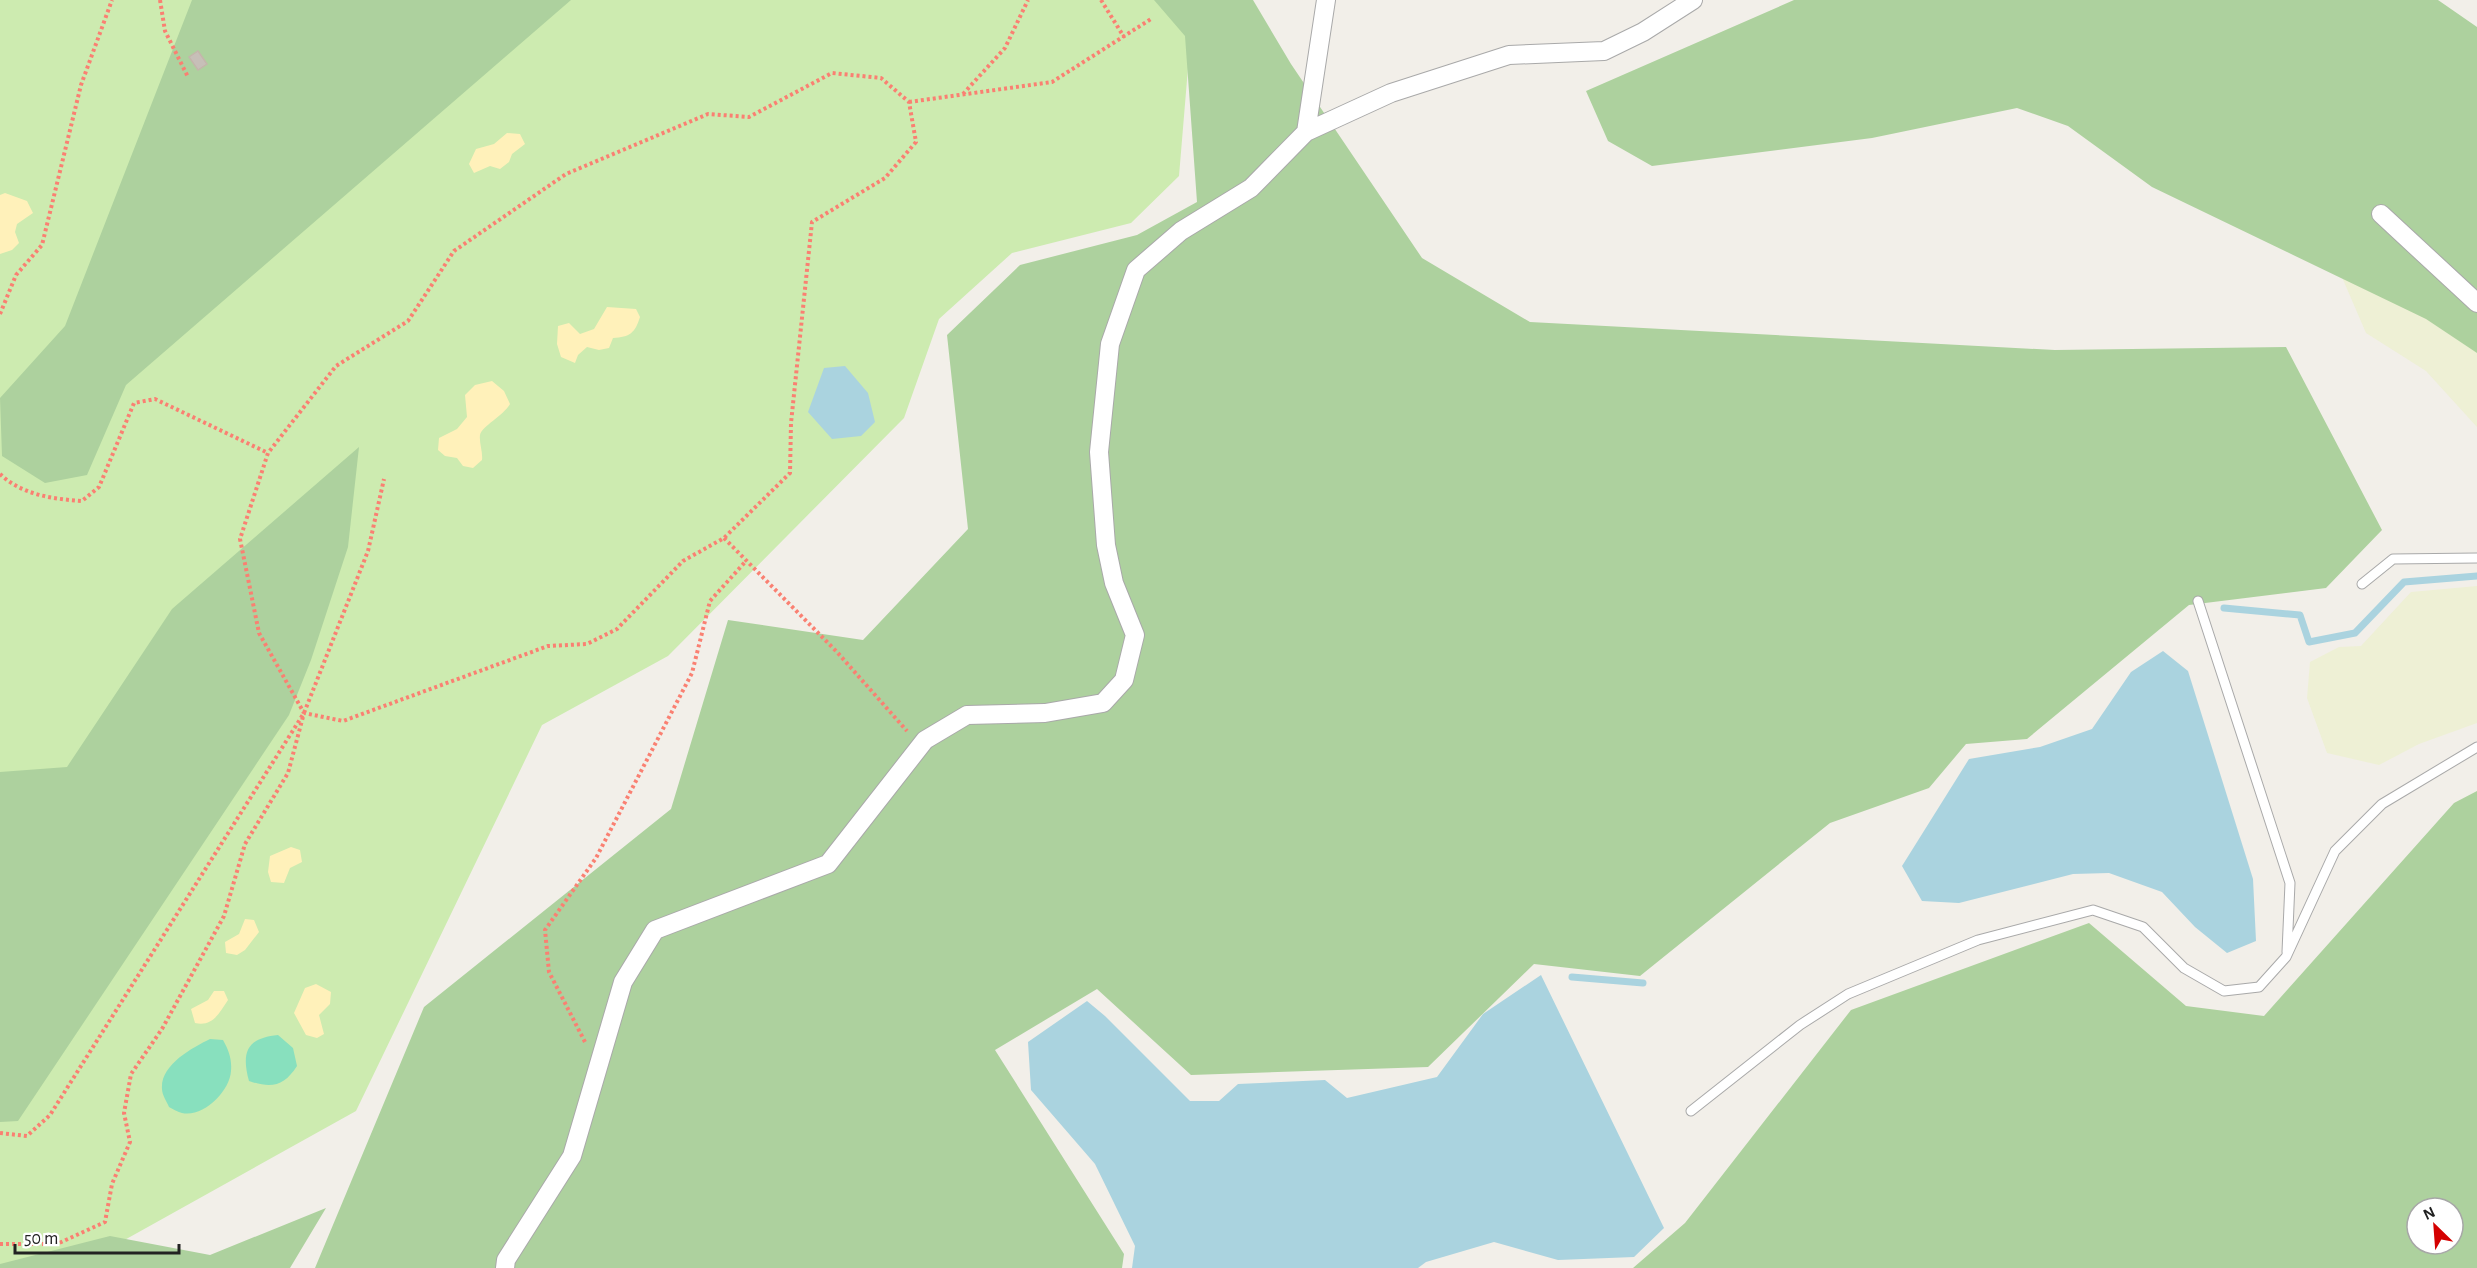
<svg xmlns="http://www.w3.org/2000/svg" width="2477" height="1268" viewBox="0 0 2477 1268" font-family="'Alegreya Sans',sans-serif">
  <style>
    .farmland { fill: #eef0d5 }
    .grass { fill: #cdebb0 }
    .forest { fill: #add19e; fill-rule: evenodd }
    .sand { fill: #fff1ba }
    .pitch { fill: #88e0be }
    .water { fill: #aad3df }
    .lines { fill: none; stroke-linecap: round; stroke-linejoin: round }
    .stream { stroke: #aad3df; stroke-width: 7 }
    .building { fill: #c7bfb8; stroke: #c4b6ab; stroke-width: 1.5 }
    .service-casing { stroke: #a9a9a9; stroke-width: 11 }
    .minor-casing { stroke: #a9a9a9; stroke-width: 20 }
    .path { stroke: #fa8072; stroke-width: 4; stroke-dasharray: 3 3; stroke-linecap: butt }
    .service { stroke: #fff; stroke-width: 9 }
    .minor { stroke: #fff; stroke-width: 18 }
  </style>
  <rect width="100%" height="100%" fill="#f2efe9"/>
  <path class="farmland" d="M 2335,261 L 2477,319 L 2477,427 L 2426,371 L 2366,333 Z
    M 2477,586 L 2477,723 L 2419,744 L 2379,765 L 2327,753 L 2307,698 L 2310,662 L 2339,647 L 2361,646 L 2411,592 Z"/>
  <path class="grass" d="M 0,0 L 1176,0 L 1192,20 L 1179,176 L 1131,223 L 1012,253 L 939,319 L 904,418 L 668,656 L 542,725 L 356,1111 L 94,1257 L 0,1268 Z"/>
  <path class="forest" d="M 192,0 L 571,0 L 126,385 L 87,475 L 45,483 L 2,456 L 0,398 L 65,326 Z
    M 1154,0 L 1253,0 L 1291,64 L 1422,258 L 1530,322 L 2055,350 L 2286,347 L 2382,530 L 2326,588 L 2189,605 L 2027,739 L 1966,744 L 1929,788 L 1830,823 L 1640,976 L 1534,964 L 1428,1067 L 1191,1075 L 1097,989 L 995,1050 L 1124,1254 L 1122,1268 L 315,1268 L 424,1007 L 671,809 L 728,620 L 863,640 L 968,529 L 947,335 L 1020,265 L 1137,235 L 1197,202 L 1185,36 Z
    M 1794,0 L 2438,0 L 2477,27 L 2477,353 L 2426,319 L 2152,187 L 2068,126 L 2017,108 L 1872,138 L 1652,166 L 1608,141 L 1586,91 Z
    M 359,447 L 348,547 L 311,660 L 289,715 L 18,1121 L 0,1122 L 0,772 L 67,767 L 172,609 Z
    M 2477,791 L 2477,1268 L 1633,1268 L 1685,1223 L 1851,1010 L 2089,923 L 2186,1006 L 2264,1016 L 2454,803 ZM 2417,1208 L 2453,1208 L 2453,1244 L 2417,1244 Z
    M 326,1208 L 290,1268 L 0,1268 L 0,1264 L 110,1236 L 210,1255 Z"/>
  <path class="sand" d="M 507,133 L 520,134 L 525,144 L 512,154 L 509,162 L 500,169 L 490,166 L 474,173 L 469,164 L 476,149 L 494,144 Z
    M 5,193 L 27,201 L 33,213 L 17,224 L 15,232 L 19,243 L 12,250 L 0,254 L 0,195 Z
    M 607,307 L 636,309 L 640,317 C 635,333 630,337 613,338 L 609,348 L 599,350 L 587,347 L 578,355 L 575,363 L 561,357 L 557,344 L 558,326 L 569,323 L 580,334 L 594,329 Z
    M 492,381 L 504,391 L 510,404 C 503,416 482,426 480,435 C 479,443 483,452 482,460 L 473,468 L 463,466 L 457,458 L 445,456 L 438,450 L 439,438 L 457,429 L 467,417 L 465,395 L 475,385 Z
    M 291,847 L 300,850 L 302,862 L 290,868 L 284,883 L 271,882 L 268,872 L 270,856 Z
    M 245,919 L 254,920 L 259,932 L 245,950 L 237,955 L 226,953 L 225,942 L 239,934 Z
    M 316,984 L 331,992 L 330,1004 L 319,1015 L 324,1034 L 317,1038 L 306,1035 L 294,1013 L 305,988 Z
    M 214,991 L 224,991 L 228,1000 C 219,1013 213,1027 195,1023 L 191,1009 L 208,1000 Z"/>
  <path class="pitch" d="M 278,1035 L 293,1048 L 297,1066 C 284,1086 272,1089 249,1081 C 241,1052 247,1038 278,1035 Z
    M 210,1039 L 223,1040 C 229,1051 232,1059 231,1071 C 230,1091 203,1118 182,1113 C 178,1112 173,1109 169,1107 C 167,1102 162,1095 162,1089 C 160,1065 192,1048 210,1039 Z"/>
  <path class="water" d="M 845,366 L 868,393 L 875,422 L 861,436 L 832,439 L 808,412 L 824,368 Z
    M 2163,651 L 2188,671 L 2253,879 L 2256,941 L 2227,953 L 2195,927 L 2162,892 L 2109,873 L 2073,874 L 1959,903 L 1922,901 L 1902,866 L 1969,759 L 2040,747 L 2092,729 L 2131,672 Z
    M 1541,975 L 1664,1228 L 1634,1257 L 1558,1260 L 1494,1242 L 1426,1262 L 1418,1268 L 1132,1268 L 1135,1246 L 1095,1164 L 1031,1090 L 1028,1042 L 1087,1001 L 1105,1016 L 1190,1101 L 1219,1101 L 1238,1084 L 1325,1080 L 1347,1098 L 1437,1077 L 1483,1014 Z"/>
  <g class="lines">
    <path class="stream" d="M 2224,608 L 2300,615 L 2309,642 L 2355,633 L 2404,582 L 2477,576
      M 1572,977 L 1643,983"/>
  </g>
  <path class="building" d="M 198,51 L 207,64 L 198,70 L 189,57 Z"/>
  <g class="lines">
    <g class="service-casing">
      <path id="service" d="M 2362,584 L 2393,559 L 2477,558
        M 2198,601 L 2290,883 L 2287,952
        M 1691,1111 L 1800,1025 L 1848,994 L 1978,940 L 2093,910 L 2143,927 L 2184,968 L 2224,991 L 2259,987 L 2286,957 L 2335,851 L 2382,804 L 2477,747"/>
    </g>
    <g class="minor-casing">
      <path id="minor" d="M 1306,132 L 1326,0
        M 2381,214 L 2477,303
        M 505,1268 L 506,1260 L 572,1156 L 623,982 L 655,930 L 828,864 L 925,740 L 967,715 L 1045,713 L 1103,703 L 1124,680 L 1135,635 L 1114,583 L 1106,545 L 1099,452 L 1110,344 L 1136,270 L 1181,231 L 1251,188 L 1306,132 L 1391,93 L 1509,55 L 1604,51 L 1643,32 L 1693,0"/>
    </g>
    <path class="path" d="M 160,0 L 165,31 L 188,77
      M 1101,0 L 1124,37
      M 963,94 L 1005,48 L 1028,0
      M 909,102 L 1052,82 L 1151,19
      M 0,314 L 16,275 L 42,245 L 81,85 L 112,0
      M 0,474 C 22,495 53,499 82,501 L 99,487 L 134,403 L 155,399 L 268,453
      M 724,538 L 837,652 L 907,731
      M 585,1042 L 549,972 L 545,930 L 596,858 L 692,673 L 710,601 L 746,561
      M 0,1133 L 27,1136 L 50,1115 L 304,713 L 368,551 L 384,479
      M 0,1244 L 57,1244 L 105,1222 L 112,1184 L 130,1142 L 124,1113 L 131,1074 L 162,1029 L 224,916 L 245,844 L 288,773 L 304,713 L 259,633 L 240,539 L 268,453 L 336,366 L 408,321 L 454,251 L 566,174 L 708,114 L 749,117 L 832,73 L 881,78 L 909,102 L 916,142 L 885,178 L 812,222 L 791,423 L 790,473 L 724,538 L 683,561 L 617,629 L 587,644 L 548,646 L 343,721 L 304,713"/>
    <use href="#service" class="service"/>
    <use href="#minor" class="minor"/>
  </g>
  <g transform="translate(2435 1226) rotate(335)"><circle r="28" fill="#ffffff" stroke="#a7a7a7" stroke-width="1.5"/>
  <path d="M0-4.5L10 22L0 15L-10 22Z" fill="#d40000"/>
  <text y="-9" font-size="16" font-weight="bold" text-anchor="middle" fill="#222222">N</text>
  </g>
  <path d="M15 1244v9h164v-9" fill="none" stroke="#222222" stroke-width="3"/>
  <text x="24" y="1244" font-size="18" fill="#222222" stroke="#ffffff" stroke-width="4.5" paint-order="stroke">50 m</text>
</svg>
